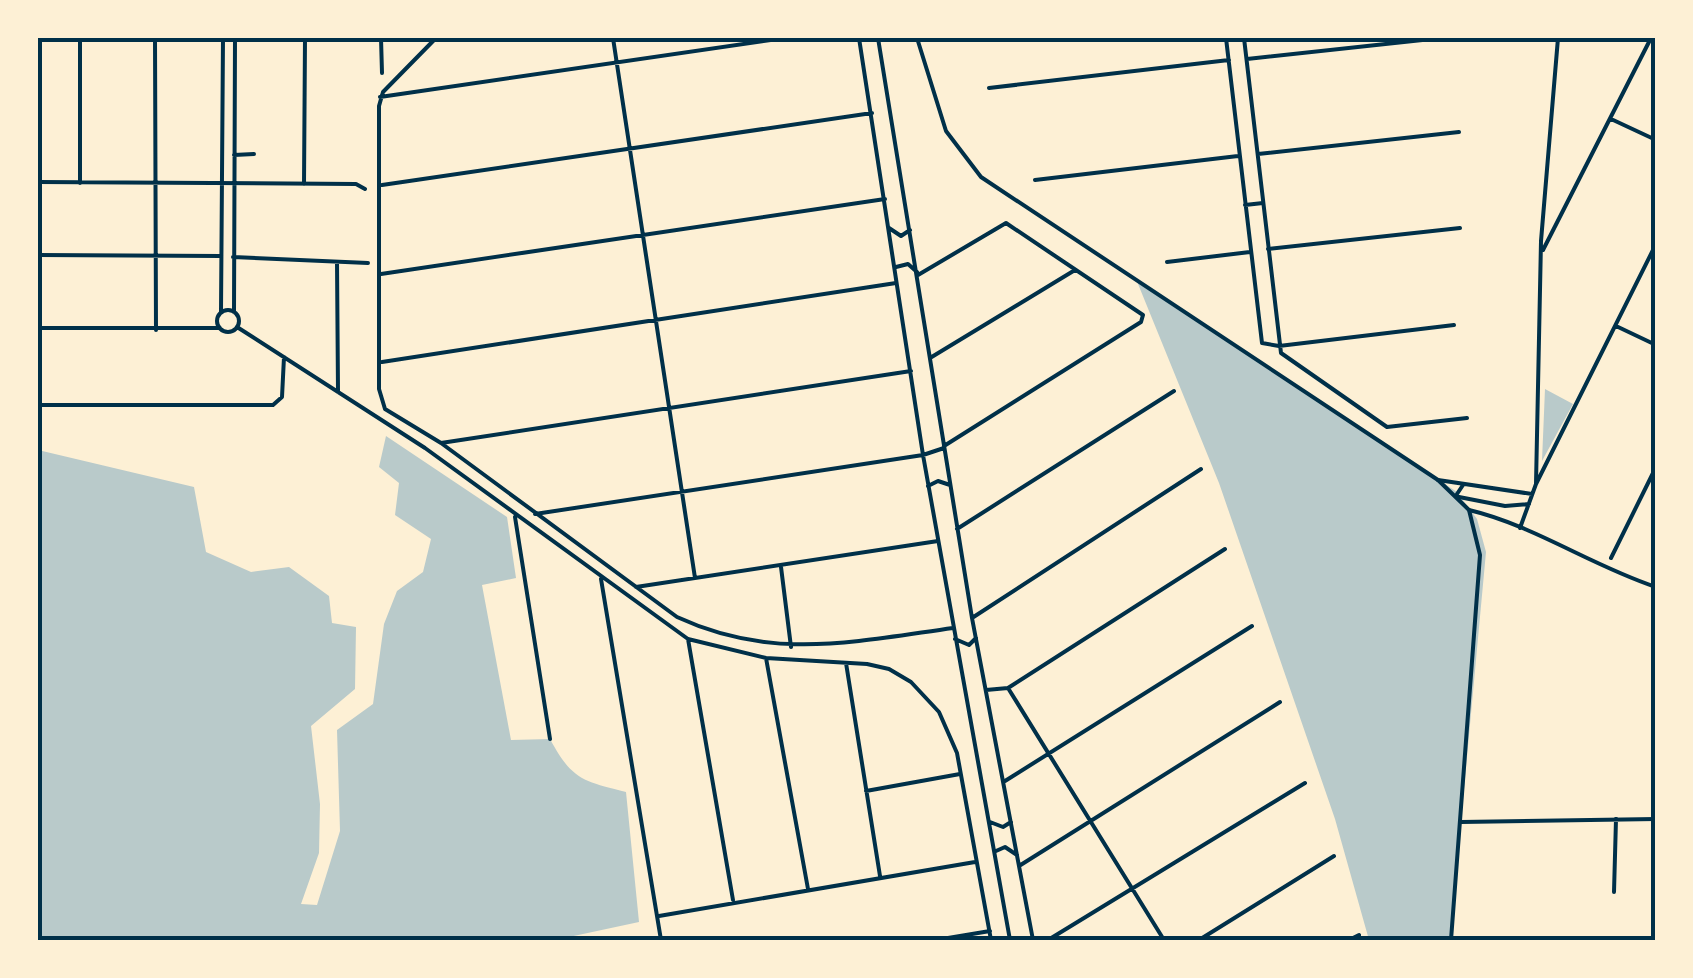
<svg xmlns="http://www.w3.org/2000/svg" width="1693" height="978" viewBox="0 0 1693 978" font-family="Poppins,sans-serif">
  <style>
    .green { fill: #b9caca }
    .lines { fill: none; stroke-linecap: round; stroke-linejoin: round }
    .minor { stroke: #003049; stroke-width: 4 }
    .tertiary { stroke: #003049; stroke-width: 4 }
    .neatline { fill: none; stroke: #003049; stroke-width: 4 }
  </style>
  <rect width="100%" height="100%" fill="#fdf0d5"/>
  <path class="green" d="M 1136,279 L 1457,492 L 1477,519 L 1486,552 L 1450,940 L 1369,940 L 1335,819 L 1219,483 Z
    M 1545,389 L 1573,404 L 1542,461 Z
    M 386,436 L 507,517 L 516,578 L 482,585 L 511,740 L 550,739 C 572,780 583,781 626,792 L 639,922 L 555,940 L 38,940 L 38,450 L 194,487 L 206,552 L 251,572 L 289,567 L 329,596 L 332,623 L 356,627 L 355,689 L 311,726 L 320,804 L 319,853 L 301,904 L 317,905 L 340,831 L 337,730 L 373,704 L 384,624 L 397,591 L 423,572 L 431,539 L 395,515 L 399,483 L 379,467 Z"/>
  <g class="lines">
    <path class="minor" d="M 155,38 L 156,330
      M 381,38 L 382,73
      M 436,38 L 383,92 L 379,106 L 379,389 L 385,409 L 441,443 L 677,617 C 772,661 853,642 953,628
      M 613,38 L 695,578
      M 859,38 L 923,455 L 1010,940
      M 878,38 L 972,618 L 1033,940
      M 1226,38 L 1262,343 L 1279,346 L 1454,325
      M 1244,38 L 1281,353 L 1387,427 L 1467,418
      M 1247,59 L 1441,38
      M 989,88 L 1229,60
      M 380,97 L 785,38
      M 1611,119 L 1656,140
      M 1258,154 L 1459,132
      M 234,155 L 254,154
      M 1035,180 L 1238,156
      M 38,182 L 356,184 L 365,189
      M 80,183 L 80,38
      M 304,184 L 305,38
      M 382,185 L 872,113
      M 1245,205 L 1263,203
      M 889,228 L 901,236 L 910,230
      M 1268,249 L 1460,228
      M 1543,250 L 1651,38
      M 38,255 L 221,256
      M 233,257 L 368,263
      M 337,262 L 338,392
      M 1167,262 L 1250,252
      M 896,267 L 908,264 L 917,272
      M 381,274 L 885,199
      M 918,275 L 1006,223 L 1143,315 L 1141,322 L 944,446
      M217 321a11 11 0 1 1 22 0a11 11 0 1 1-22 0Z
      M 221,312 L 223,38
      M 234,312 L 235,38
      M 1616,326 L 1656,345
      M 237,327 L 425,448 L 688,639 L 766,658 L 867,664 L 889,669 L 911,682 L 939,712 L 957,753 L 991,940
      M 38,328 L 220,328
      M 930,358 L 1075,270
      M 382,362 L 896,283
      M 38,405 L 273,405 L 282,397 L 284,357
      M 441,443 L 911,371
      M 1438,480 L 1532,494
      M 1536,484 L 1541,241 L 1558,38
      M 928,486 L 938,481 L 950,485
      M 1457,494 L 1463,485
      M 1459,497 L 1505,506 L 1529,504
      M 1469,510 C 1533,525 1592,566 1656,587
      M 535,514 L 923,455 L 944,448
      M 515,517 L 550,739
      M 1520,528 L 1536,484 L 1656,244
      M 957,529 L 1174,391
      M 1611,558 L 1656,467
      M 781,567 L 791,647
      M 601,579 L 661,940
      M 636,587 L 938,541
      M 972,618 L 1201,469
      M 688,639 L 733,900
      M 955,639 L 969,645 L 976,638
      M 766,658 L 808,889
      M 846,663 L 880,876
      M 1008,688 L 1164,940
      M 986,690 L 1008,688 L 1225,549
      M 1005,781 L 1252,626
      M 866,791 L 960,774
      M 990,822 L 1003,827 L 1011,822
      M 1461,822 L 1656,819
      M 996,851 L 1005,847 L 1017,855
      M 1019,866 L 1280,702
      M 1614,892 L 1616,819
      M 659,916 L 975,862
      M 649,940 L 650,940
      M 936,940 L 990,931
      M 1048,940 L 1305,783
      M 1199,940 L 1334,856
      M 1349,940 L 1359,935"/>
    <path class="tertiary" d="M 917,38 L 946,131 L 981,177 L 1438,480 L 1469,510 L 1480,555 L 1451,940"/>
  </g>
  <rect width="1693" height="978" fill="none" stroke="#fdf0d5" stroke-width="80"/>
  <rect x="40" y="40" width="1613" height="898" class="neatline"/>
</svg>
